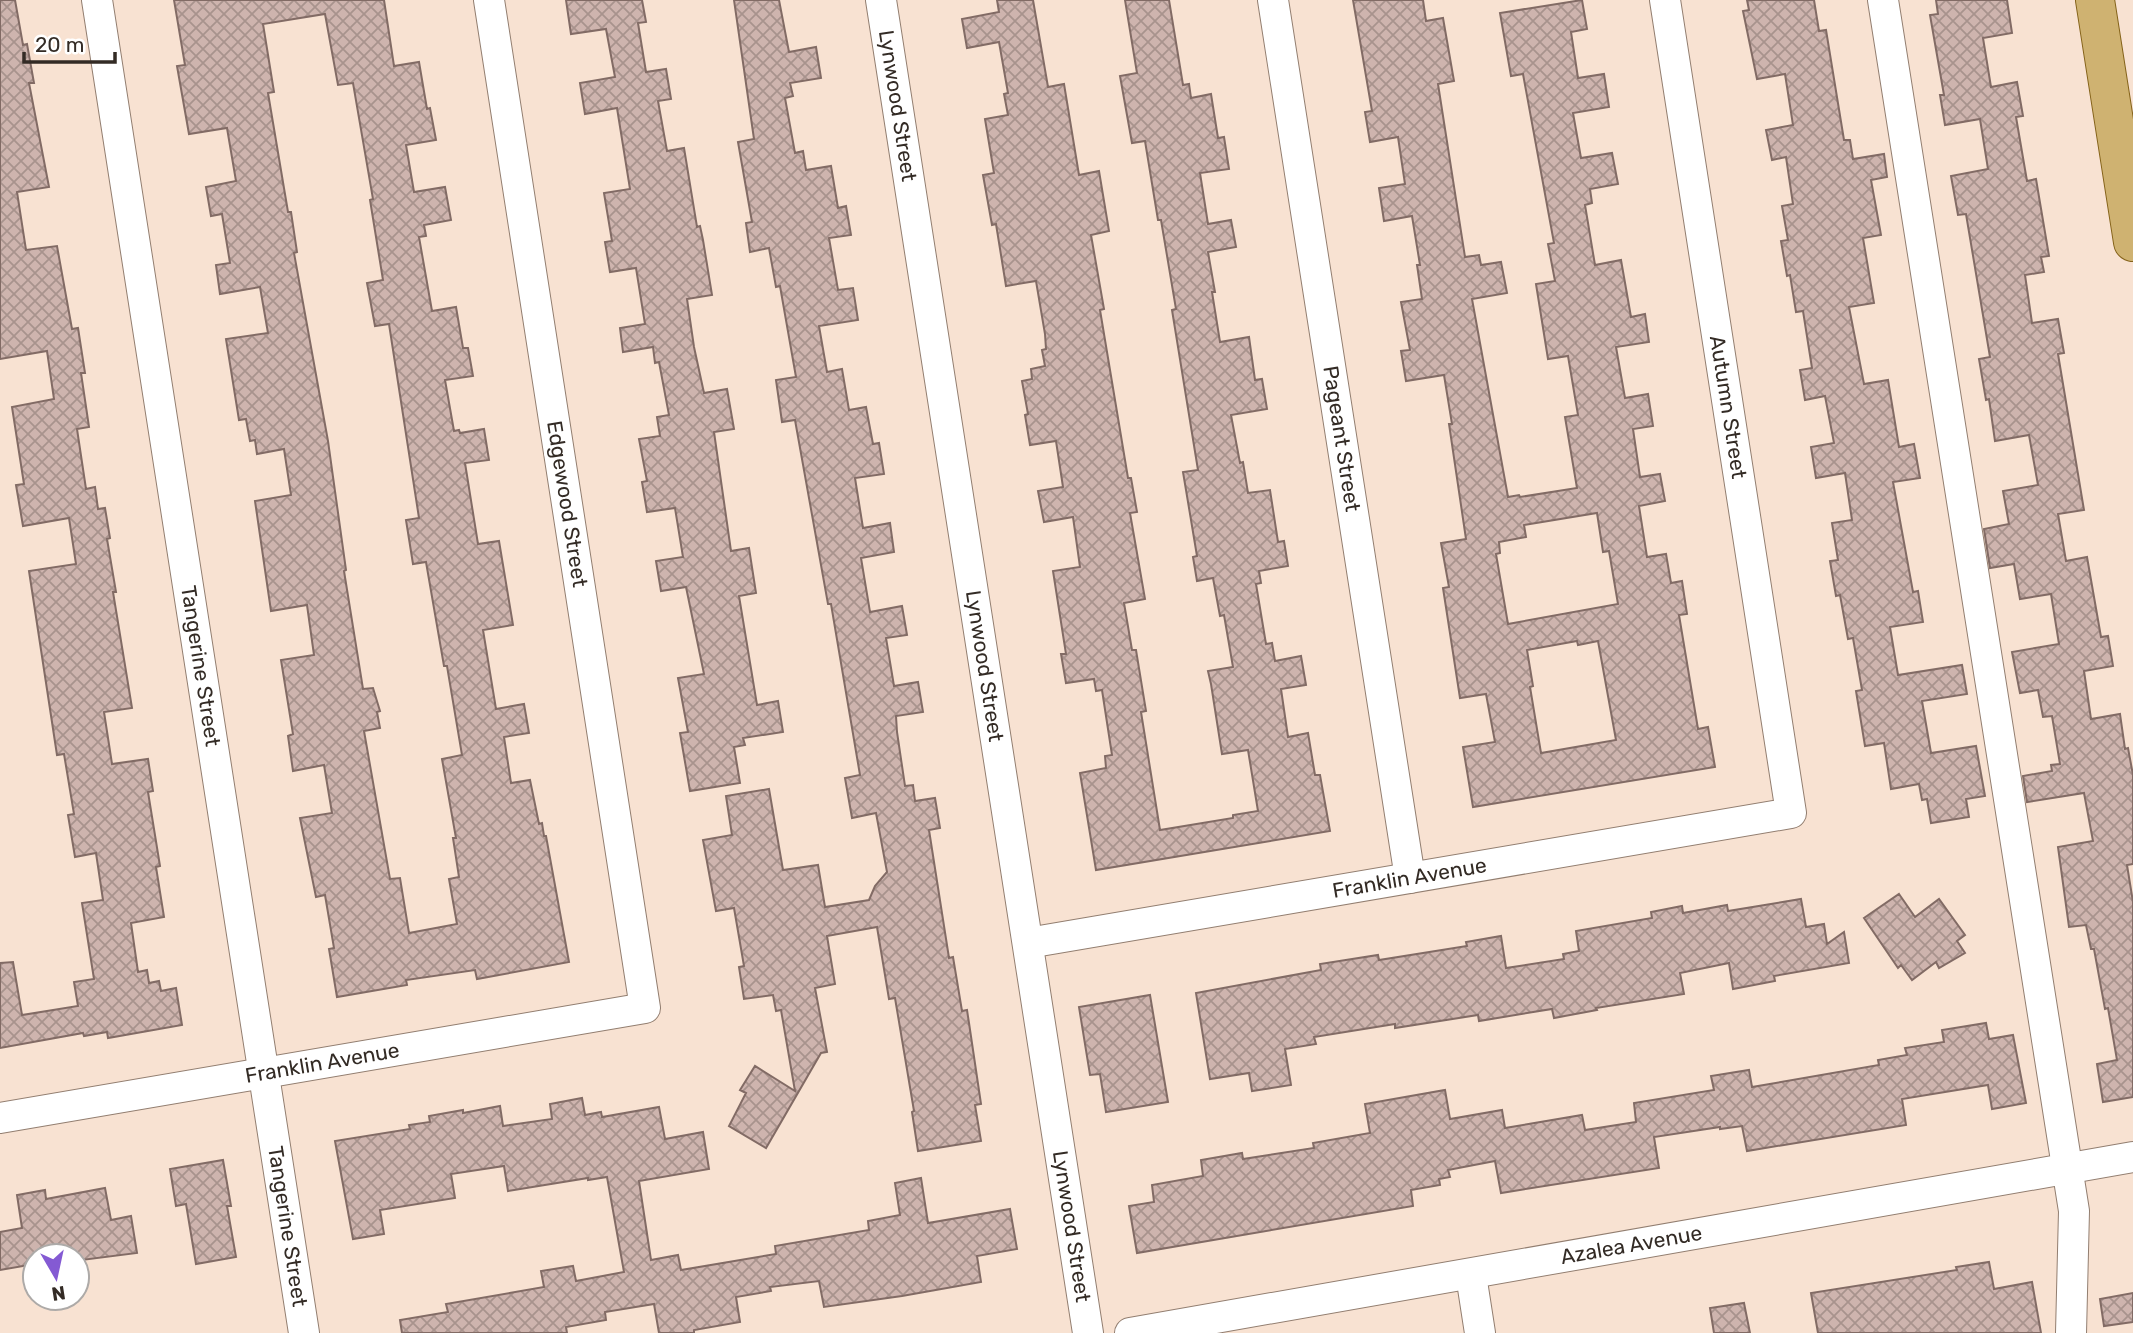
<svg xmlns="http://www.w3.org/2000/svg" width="2133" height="1333" viewBox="0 0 2133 1333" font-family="Rubik,sans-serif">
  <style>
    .building { fill: url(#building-cross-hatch); stroke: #826b65; stroke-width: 2; fill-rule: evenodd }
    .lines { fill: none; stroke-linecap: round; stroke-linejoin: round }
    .minor-casing { stroke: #927e70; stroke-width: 32 }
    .major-casing { stroke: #846219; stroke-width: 40 }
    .minor { stroke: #fff; stroke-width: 30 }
    .major { stroke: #cfb271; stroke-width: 38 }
    .labels { text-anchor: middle; stroke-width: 6; stroke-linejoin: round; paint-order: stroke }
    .street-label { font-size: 21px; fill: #332b25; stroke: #fff }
  </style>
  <defs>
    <pattern id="building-cross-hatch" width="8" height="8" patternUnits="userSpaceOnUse" patternTransform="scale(1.75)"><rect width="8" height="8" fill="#ceb4ae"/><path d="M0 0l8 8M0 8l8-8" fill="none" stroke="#a8938d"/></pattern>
  </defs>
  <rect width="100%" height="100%" fill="#f8e2d2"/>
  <path class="building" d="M 0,0 L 15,0 L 23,45 L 27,44 L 34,83 L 29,83 L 49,187 L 17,192 L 26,250 L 57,246 L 72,329 L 78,328 L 85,373 L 81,373 L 89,427 L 77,429 L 86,489 L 95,487 L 98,509 L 105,508 L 110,538 L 107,539 L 116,592 L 113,592 L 132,708 L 104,712 L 112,764 L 148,759 L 153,791 L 148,792 L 160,866 L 156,867 L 164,917 L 131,923 L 138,972 L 147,970 L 149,983 L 159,981 L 161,991 L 176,988 L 182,1025 L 108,1038 L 107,1032 L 84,1036 L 83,1033 L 0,1048 L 0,963 L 13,962 L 22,1015 L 78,1006 L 74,982 L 94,979 L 82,903 L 103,900 L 96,853 L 75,857 L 68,815 L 74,814 L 64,754 L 57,755 L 29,571 L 76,564 L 69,518 L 23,526 L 16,485 L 24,484 L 12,407 L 54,399 L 47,351 L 0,359 Z
    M 174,0 L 384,0 L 394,66 L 419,62 L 427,109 L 430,108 L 436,140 L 406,145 L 414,192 L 445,187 L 451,220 L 424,225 L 426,236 L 419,237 L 432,311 L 456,307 L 463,348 L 468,348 L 473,376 L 445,380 L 454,431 L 459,430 L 460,433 L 484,429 L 489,460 L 465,463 L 478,544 L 499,541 L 513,625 L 483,630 L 496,709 L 524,704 L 529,733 L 504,737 L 511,783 L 530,780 L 539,824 L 542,823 L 544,836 L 546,836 L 569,962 L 477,979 L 475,970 L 406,980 L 407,985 L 337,997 L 329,949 L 334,948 L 325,895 L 316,897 L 300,818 L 332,813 L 324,765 L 293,771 L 288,736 L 293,734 L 281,660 L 314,655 L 307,605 L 271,611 L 255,501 L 291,495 L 284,449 L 257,454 L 255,440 L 250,441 L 246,419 L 239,420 L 226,339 L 268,333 L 260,287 L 220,294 L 216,265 L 230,263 L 222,214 L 211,216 L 206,187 L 236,181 L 227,128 L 189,134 L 177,66 L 185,65 ZM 325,14 L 338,85 L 353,83 L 373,199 L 370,200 L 383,280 L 367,283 L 375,326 L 389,324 L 419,518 L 406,520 L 413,564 L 426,562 L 444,666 L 447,666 L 462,755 L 442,759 L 456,838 L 453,838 L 459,877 L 449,879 L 457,924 L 409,933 L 400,878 L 390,879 L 364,731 L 380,728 L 377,712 L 380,711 L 373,688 L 363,689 L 344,571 L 346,570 L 328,441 L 294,253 L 297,252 L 291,212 L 288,212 L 268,93 L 274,92 L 263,24 Z
    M 566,0 L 642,0 L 646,22 L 638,23 L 646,72 L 666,69 L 671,99 L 658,101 L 667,151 L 684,148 L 697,227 L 700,226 L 703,240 L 712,295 L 687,299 L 694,347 L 704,393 L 727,389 L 734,429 L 714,432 L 731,551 L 749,548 L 756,593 L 739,596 L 757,705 L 778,701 L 783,732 L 743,738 L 745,745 L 734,747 L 740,783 L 690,791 L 680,733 L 688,732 L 678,678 L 704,674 L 686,587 L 661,591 L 656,561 L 683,557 L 675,508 L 647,512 L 642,482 L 647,481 L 639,439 L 660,436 L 657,417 L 669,415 L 659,362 L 655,363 L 653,347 L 623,352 L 620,328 L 645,324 L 636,268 L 610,272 L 605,242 L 612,241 L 604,193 L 630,189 L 617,108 L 585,114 L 580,83 L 615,77 L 606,29 L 571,34 Z
    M 734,0 L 779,0 L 789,52 L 816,47 L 821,78 L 790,83 L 793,96 L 785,98 L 795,153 L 803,151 L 806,170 L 831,166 L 838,208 L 846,206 L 851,235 L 829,238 L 838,290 L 853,288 L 858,320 L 819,326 L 827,372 L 842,369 L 849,410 L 866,407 L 873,444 L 879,443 L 884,474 L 855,478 L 863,528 L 890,523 L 894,552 L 861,558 L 870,612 L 902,606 L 907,635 L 886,638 L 894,686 L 918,682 L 923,712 L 896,716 L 897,732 L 905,786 L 913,785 L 915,801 L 935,798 L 940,828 L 929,830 L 949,958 L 953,957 L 962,1011 L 967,1010 L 969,1023 L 981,1104 L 975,1105 L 981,1141 L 918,1151 L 912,1112 L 914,1111 L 895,998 L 889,999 L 877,927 L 827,936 L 835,984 L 815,988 L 827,1052 L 821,1053 L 766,1148 L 729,1126 L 746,1093 L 740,1090 L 755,1066 L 795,1091 L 781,1010 L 776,1011 L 773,995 L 744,999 L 739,967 L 744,966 L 734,908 L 716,911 L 703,840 L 732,835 L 726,796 L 769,789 L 783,870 L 818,865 L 825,907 L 869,900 L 875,886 L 887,872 L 876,813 L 852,818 L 845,778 L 860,775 L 831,604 L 828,604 L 795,420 L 782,422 L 776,380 L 796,377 L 780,286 L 776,287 L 769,248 L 750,252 L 746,223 L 752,222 L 738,142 L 754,139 Z
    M 997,0 L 1033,0 L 1048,87 L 1064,84 L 1079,175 L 1099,171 L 1109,231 L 1091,235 L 1104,309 L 1100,310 L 1128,478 L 1131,478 L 1137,512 L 1130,513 L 1145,599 L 1124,603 L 1132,650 L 1136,650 L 1146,711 L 1141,712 L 1160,830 L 1233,818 L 1233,815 L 1258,811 L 1248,750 L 1222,754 L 1211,684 L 1208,671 L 1233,667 L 1224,615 L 1220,616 L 1213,578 L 1197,581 L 1193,557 L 1197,556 L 1183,472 L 1198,470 L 1172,310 L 1176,309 L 1161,220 L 1158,220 L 1145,141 L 1132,143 L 1120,76 L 1137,73 L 1125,0 L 1169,0 L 1183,85 L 1189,84 L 1191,98 L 1211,94 L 1218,138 L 1224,137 L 1229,169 L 1200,173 L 1208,224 L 1231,220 L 1236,247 L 1208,252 L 1215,292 L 1212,292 L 1220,342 L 1249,337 L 1255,380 L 1262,379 L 1267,409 L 1231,415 L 1240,463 L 1243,462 L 1248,493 L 1270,490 L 1278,542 L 1284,541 L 1288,566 L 1259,571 L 1261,583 L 1256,584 L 1266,644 L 1272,643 L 1275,661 L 1301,656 L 1306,685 L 1281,689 L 1288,737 L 1308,733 L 1315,775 L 1320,775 L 1330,831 L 1096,870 L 1080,773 L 1106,768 L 1105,756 L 1112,755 L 1102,690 L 1096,691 L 1094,679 L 1066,683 L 1061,654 L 1066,654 L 1053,571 L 1080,567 L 1073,517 L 1044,522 L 1038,491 L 1063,487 L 1056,441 L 1030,445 L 1025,415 L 1028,414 L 1022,381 L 1032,379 L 1031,369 L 1045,366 L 1042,350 L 1046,349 L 1045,334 L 1036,281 L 1006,286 L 996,224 L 992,225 L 983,175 L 994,173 L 985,119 L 1008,115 L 1004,94 L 1008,93 L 999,42 L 967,48 L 962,19 L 999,12 Z
    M 1353,0 L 1423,0 L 1426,21 L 1443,18 L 1454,81 L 1438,84 L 1465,257 L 1479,255 L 1481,265 L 1501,262 L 1507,293 L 1472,299 L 1508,497 L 1519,495 L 1520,497 L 1577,488 L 1565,417 L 1578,415 L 1568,356 L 1548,359 L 1536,284 L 1555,281 L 1548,244 L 1554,243 L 1523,74 L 1511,76 L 1500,13 L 1582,0 L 1587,29 L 1571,32 L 1578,78 L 1604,74 L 1609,107 L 1573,113 L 1581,158 L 1612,153 L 1618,184 L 1590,189 L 1592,203 L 1585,205 L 1595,265 L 1621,260 L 1631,317 L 1645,314 L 1649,342 L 1616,347 L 1625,398 L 1648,394 L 1653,426 L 1633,429 L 1640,477 L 1660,474 L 1665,501 L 1639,506 L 1647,557 L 1666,554 L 1671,583 L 1682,581 L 1687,614 L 1679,615 L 1698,729 L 1708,727 L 1715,767 L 1473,807 L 1463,747 L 1495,742 L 1486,694 L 1460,698 L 1443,588 L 1449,587 L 1441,543 L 1466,539 L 1449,424 L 1452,424 L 1444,375 L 1406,381 L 1401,351 L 1410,350 L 1401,302 L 1422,299 L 1417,265 L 1420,265 L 1412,216 L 1384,221 L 1379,188 L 1405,184 L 1398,137 L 1370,142 L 1365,112 L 1372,111 ZM 1597,513 L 1603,552 L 1609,551 L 1618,604 L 1508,624 L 1496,554 L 1500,553 L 1499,542 L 1526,537 L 1524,525 ZM 1577,641 L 1578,645 L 1598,641 L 1616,740 L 1541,753 L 1530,687 L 1533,686 L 1527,650 Z
    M 1747,0 L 1814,0 L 1819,31 L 1826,30 L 1844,140 L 1850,140 L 1853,159 L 1884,154 L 1887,177 L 1871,180 L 1881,235 L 1863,238 L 1874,303 L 1849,307 L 1864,384 L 1888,380 L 1899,447 L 1914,444 L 1920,478 L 1893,482 L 1913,592 L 1918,591 L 1923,622 L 1890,627 L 1898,675 L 1962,665 L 1967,694 L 1922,701 L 1931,753 L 1976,746 L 1985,796 L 1966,799 L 1969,817 L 1931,823 L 1927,799 L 1922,800 L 1919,784 L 1891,789 L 1884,743 L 1865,746 L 1856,691 L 1862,690 L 1853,638 L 1848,639 L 1840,595 L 1836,596 L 1830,561 L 1838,560 L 1832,523 L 1852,520 L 1845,473 L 1816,478 L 1811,447 L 1834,443 L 1825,396 L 1805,400 L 1800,370 L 1812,368 L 1803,311 L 1796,312 L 1790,275 L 1787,276 L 1781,241 L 1788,240 L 1782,206 L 1793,204 L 1786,157 L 1772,160 L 1766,130 L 1793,125 L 1785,74 L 1757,79 L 1743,11 L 1749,10 Z
    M 1936,0 L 2007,0 L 2012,33 L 1983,38 L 1991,87 L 2017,82 L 2023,116 L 2016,117 L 2027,181 L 2036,179 L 2049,256 L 2041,257 L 2044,272 L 2025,275 L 2032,323 L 2058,319 L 2064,353 L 2058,354 L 2084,510 L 2058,514 L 2066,561 L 2087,557 L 2101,637 L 2108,636 L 2113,666 L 2084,671 L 2091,719 L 2120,714 L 2125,749 L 2128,748 L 2133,775 L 2133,864 L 2127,865 L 2133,902 L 2133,1097 L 2103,1102 L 2097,1064 L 2117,1060 L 2108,1008 L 2105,1009 L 2094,949 L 2091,949 L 2086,925 L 2069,927 L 2058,847 L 2093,841 L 2084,793 L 2027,802 L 2023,776 L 2052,771 L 2051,765 L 2060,764 L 2052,716 L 2043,717 L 2038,690 L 2020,693 L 2012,652 L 2059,644 L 2051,594 L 2020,599 L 2014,564 L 1990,568 L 1984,529 L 2009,524 L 2003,491 L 2038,485 L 2029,435 L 1995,441 L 1989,399 L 1986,400 L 1979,359 L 1990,357 L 1966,214 L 1958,215 L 1951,176 L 1988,169 L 1980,119 L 1945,125 L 1940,95 L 1944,95 L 1930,15 L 1938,14 Z
    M 1899,894 L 1915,917 L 1939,899 L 1965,935 L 1957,941 L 1965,953 L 1939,968 L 1936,962 L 1912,980 L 1901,965 L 1898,968 L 1864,918 Z
    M 1801,899 L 1806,927 L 1824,924 L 1827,944 L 1844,932 L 1849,963 L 1774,976 L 1775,981 L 1733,989 L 1729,963 L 1680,973 L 1684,994 L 1596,1008 L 1597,1010 L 1554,1018 L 1552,1009 L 1479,1021 L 1478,1015 L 1395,1028 L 1395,1024 L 1314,1037 L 1316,1044 L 1285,1049 L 1291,1085 L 1252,1091 L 1249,1073 L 1210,1079 L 1196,993 L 1321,970 L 1320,964 L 1378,955 L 1379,960 L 1467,946 L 1466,942 L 1501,936 L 1506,968 L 1564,959 L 1563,954 L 1579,951 L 1576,931 L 1652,918 L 1651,912 L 1682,906 L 1683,913 L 1727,905 L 1728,911 Z
    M 1150,995 L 1168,1102 L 1106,1112 L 1100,1074 L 1090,1075 L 1079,1007 Z
    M 1986,1023 L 1989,1039 L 2013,1035 L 2026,1103 L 1992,1109 L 1988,1085 L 1902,1099 L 1906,1125 L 1747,1151 L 1742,1126 L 1720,1129 L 1720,1127 L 1654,1137 L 1659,1168 L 1501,1193 L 1495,1161 L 1448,1170 L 1450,1177 L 1439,1179 L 1440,1185 L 1411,1190 L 1413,1206 L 1137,1253 L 1129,1206 L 1154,1202 L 1152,1185 L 1203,1176 L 1201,1160 L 1242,1153 L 1243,1159 L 1314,1148 L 1313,1143 L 1370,1133 L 1365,1104 L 1445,1090 L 1450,1119 L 1502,1110 L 1505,1128 L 1582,1115 L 1585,1130 L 1636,1122 L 1634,1103 L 1714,1090 L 1711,1076 L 1749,1070 L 1752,1087 L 1879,1065 L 1878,1060 L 1907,1055 L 1905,1048 L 1944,1042 L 1942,1030 Z
    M 582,1098 L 585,1115 L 601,1112 L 602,1117 L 659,1107 L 665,1139 L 703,1132 L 709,1169 L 639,1181 L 651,1260 L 678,1255 L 681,1270 L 776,1254 L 775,1246 L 869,1230 L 868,1221 L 900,1215 L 895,1183 L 921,1178 L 928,1223 L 1010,1209 L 1017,1249 L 977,1256 L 981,1282 L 902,1296 L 824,1307 L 819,1281 L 770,1287 L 771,1291 L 736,1297 L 740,1322 L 694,1330 L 694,1333 L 659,1333 L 654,1304 L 605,1312 L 606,1320 L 566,1327 L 567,1333 L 402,1333 L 400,1320 L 448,1312 L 446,1304 L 544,1287 L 541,1271 L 573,1266 L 576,1281 L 624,1272 L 607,1177 L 588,1180 L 588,1178 L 508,1191 L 504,1166 L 451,1174 L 455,1198 L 380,1210 L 384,1234 L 353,1239 L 335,1141 L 410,1129 L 409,1125 L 430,1122 L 429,1116 L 463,1110 L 463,1113 L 500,1106 L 503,1126 L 552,1119 L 550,1104 Z
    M 223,1160 L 231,1206 L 227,1206 L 236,1257 L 196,1264 L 186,1204 L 176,1206 L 170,1169 Z
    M 105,1188 L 111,1220 L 131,1216 L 137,1253 L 82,1260 L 81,1256 L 35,1256 L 35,1264 L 0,1270 L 0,1232 L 22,1228 L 17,1195 L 45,1190 L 46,1199 Z
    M 1989,1262 L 1994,1289 L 2032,1282 L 2041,1333 L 1818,1333 L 1811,1293 L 1957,1270 L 1956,1267 Z
    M 2133,1293 L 2133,1322 L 2104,1326 L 2100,1299 Z
    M 1744,1303 L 1750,1333 L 1714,1333 L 1710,1308 Z"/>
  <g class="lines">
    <g class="minor-casing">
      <g id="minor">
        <path id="s1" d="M 97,0 L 304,1333"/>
        <path id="s2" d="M 881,0 L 1088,1333"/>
        <path id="s3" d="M 1273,0 L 1410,878"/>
        <path d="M 1883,0 L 2074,1211 L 2071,1333"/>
        <path id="s4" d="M 1028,943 L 1791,813 L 1665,0"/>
        <path id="s5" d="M 0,1118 L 645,1008 L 489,0"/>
        <path d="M 1471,1275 L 1480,1333"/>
        <path id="s6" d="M 1130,1333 L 2133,1157"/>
      </g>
    </g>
    <g class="major-casing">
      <path id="major" d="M 2095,0 L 2133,242"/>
    </g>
    <use href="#minor" class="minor"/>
    <use href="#major" class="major"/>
  </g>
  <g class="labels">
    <g class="street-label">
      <text dy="7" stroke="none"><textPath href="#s2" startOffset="107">Lynwood Street</textPath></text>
      <text transform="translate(1728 407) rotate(81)" y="7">Autumn Street</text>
      <text dy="7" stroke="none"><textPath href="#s3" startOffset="444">Pageant Street</textPath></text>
      <text transform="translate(567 504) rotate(81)" y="7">Edgewood Street</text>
      <text dy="7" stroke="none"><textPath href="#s1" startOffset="674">Tangerine Street</textPath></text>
      <text dy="7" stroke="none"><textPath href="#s2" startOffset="674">Lynwood Street</textPath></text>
      <text dy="7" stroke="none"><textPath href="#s4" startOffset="387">Franklin Avenue</textPath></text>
      <text dy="7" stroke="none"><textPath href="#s5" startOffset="327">Franklin Avenue</textPath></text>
      <text dy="7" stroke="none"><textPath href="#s1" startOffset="1241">Tangerine Street</textPath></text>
      <text dy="7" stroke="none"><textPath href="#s2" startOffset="1241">Lynwood Street</textPath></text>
      <text dy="7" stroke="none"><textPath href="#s6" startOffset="509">Azalea Avenue</textPath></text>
    </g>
  </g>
  <g transform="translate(56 1277) rotate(171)"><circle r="33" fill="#ffffff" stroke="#adaaa8" stroke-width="2"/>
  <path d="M0-5L12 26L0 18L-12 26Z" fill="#845ad3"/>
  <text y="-10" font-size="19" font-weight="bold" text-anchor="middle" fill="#332b25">N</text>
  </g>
  <path d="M24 52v10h91v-10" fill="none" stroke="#332b25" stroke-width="3.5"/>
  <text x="35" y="52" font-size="21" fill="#332b25" stroke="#ffffff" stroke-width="5" paint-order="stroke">20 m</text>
</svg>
